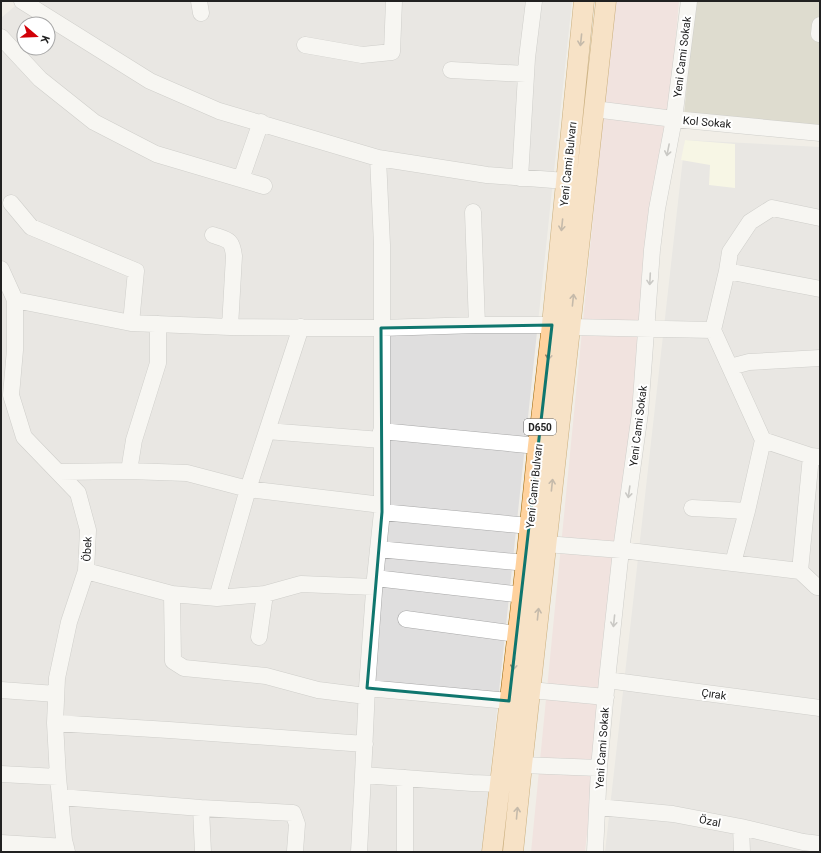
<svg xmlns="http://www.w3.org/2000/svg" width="821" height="853" viewBox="0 0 821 853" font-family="Roboto,sans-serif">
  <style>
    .residential { fill: #dfdede; fill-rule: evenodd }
    .commercial { fill: #f2d6d6 }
    .education { fill: #fffee2 }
    .construction { fill: #c7c6b2 }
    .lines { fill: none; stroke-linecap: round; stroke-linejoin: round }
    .minor-casing { stroke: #a8a8a8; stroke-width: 17 }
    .major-casing { stroke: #9d6400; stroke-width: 21 }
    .minor { stroke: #fff; stroke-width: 16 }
    .major { stroke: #ffd29e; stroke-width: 20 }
    .oneway { stroke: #907a60 }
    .oneway2 { stroke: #9b9b9b }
    .marked { fill: none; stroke: #0f766e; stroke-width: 3; stroke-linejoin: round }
    .labels { text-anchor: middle; stroke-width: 4; stroke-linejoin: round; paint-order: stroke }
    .shield { fill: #fff; stroke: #646464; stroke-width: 1 }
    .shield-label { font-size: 10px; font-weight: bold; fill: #212121 }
    .street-label { font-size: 11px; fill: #212121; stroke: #fff }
  </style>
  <rect width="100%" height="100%" fill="#f1eee7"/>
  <path class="residential" d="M 21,1 L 572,1 L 482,852 L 1,852 L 1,18 ZM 24,24 L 48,24 L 48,48 L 24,48 Z
    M 685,140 L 820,147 L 820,852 L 605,852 Z"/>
  <path class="commercial" d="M 616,1 L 679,1 L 670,103 L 585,852 L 531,852 L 605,96 Z"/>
  <path class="education" d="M 685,140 L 735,144 L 735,188 L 709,185 L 710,165 L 681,160 Z"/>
  <path class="construction" d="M 695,1 L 820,1 L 820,125 L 684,114 Z"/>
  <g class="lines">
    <g class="minor-casing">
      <path id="minor" d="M 22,1 L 150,81 L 219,111 L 378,158 L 487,175 L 566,181
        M 199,1 L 201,13
        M 820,25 L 819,34 L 820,34
        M 1,37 L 40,79 L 94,122 L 156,154 L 264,186
        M 305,45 L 362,55 L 392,52 L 394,1
        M 451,70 L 526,74
        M 594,109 L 674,119 L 820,133
        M 378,158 L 382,245 L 382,512 L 375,578 L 367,688 L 363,775 L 472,783 L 500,784
        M 520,178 L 527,58 L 534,1
        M 241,179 L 261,122
        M 11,203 L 31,227 L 136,271 L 131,323
        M 473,212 L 477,325
        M 213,235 C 228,240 232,239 234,256 L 230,327
        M 1,269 L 15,300 L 15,350 L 11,395 L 24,437 L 78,493 L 88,530 L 86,571 L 69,622 L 57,678 L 55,723 L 58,777 L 64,840 L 67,852
        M 727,271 L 820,289
        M 15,300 L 131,323 L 230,327 L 381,328 L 477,325 L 552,325
        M 570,327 L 713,330 L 763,440 L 811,456 L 820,457
        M 713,330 L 727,271 L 730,252 L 750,222 L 772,208 L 820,218
        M 730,367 L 749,362 L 820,358
        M 267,431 L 381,440
        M 381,431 L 538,446
        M 129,471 L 134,440 L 158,363 L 158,324
        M 59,472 L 129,471 L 187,473 L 248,489 L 382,505
        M 692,508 L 747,511
        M 382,512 L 530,526
        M 546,544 L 621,550 L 800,571 L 817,587 L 820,587
        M 378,549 L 526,563
        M 733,563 L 747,511 L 763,440
        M 86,571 L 172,594 L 217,598 L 265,594 L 301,584 L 374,587
        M 800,571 L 811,456
        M 375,578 L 523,595
        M 172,594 L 173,661 L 184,668 L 266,676 L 318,690 L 366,696
        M 217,598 L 248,489 L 301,327
        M 406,619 L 517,634
        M 259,637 L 265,594
        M 607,680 L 820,708
        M 367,688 L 509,701
        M 1,690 L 56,694
        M 530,690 L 606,697
        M 55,723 L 169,730 L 365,744
        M 522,765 L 599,768
        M 1,774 L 58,777
        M 405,778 L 405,852
        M 60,797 L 201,808 L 293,813 L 297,824 L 295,851
        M 598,807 L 673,814 L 741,827 L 803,842 L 820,844
        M 201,808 L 203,852
        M 741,827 L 742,852
        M 1,843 L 66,847
        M 359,852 L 363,775
        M 595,852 L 599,768 L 607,680 L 621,550 L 640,413 L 652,250 L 657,209 L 674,119 L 689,1"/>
    </g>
    <g class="major-casing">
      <path id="major" d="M 492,852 L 526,563 L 538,446 L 552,325 L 584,1
        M 513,852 L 522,765 L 606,1"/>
    </g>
    <use href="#minor" class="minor"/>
    <use href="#major" class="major"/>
  </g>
  <defs><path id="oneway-shaft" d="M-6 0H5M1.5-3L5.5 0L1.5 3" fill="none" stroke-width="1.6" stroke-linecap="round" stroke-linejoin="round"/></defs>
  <g class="oneway">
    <use href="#oneway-shaft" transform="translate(581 40) rotate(96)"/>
    <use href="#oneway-shaft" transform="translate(562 225) rotate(96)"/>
    <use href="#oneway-shaft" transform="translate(573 300) rotate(-84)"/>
    <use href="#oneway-shaft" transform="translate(549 354) rotate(97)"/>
    <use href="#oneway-shaft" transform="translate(552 485) rotate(-84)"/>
    <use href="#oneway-shaft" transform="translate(538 614) rotate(-84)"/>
    <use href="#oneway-shaft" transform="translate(514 664) rotate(97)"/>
    <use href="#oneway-shaft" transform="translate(517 813) rotate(-85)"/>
  </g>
  <g class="oneway2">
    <use href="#oneway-shaft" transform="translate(668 150) rotate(101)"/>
    <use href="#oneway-shaft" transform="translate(650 279) rotate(93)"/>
    <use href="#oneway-shaft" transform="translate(629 492) rotate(98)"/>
    <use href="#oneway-shaft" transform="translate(614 621) rotate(96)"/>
  </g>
  <path d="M0 0H821V853H0ZM 552,325 L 509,701 L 367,688 L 382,512 L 381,328 Z" fill="#f1eee7" fill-opacity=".55" fill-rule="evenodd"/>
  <path class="marked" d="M 552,325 L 509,701 L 367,688 L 382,512 L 381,328 Z"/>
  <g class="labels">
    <rect class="shield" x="524" y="419" width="32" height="16" rx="3"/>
    <g class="shield-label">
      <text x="540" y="431">D650</text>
    </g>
    <g class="street-label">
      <text transform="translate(682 57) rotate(-83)" y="4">Yeni Cami Sokak</text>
      <text transform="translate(707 122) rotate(5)" y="4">Kol Sokak</text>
      <text transform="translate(568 164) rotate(-84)" y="4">Yeni Cami Bulvarı</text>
      <text transform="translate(638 426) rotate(-83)" y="4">Yeni Cami Sokak</text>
      <text transform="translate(534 486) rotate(-84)" y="4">Yeni Cami Bulvarı</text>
      <text transform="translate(87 549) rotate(-87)" y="4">Öbek</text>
      <text transform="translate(714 694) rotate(8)" y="4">Çırak</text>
      <text transform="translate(602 748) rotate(-86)" y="4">Yeni Cami Sokak</text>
      <text transform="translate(710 821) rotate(11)" y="4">Özal</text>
    </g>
  </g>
  <rect width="821" height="853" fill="none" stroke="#212121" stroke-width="4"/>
  <g transform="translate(36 36) rotate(109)"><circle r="19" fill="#ffffff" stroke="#a6a6a6"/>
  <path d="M0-3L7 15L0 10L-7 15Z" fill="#d10007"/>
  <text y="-6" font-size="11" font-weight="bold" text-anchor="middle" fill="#212121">K</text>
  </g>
</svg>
